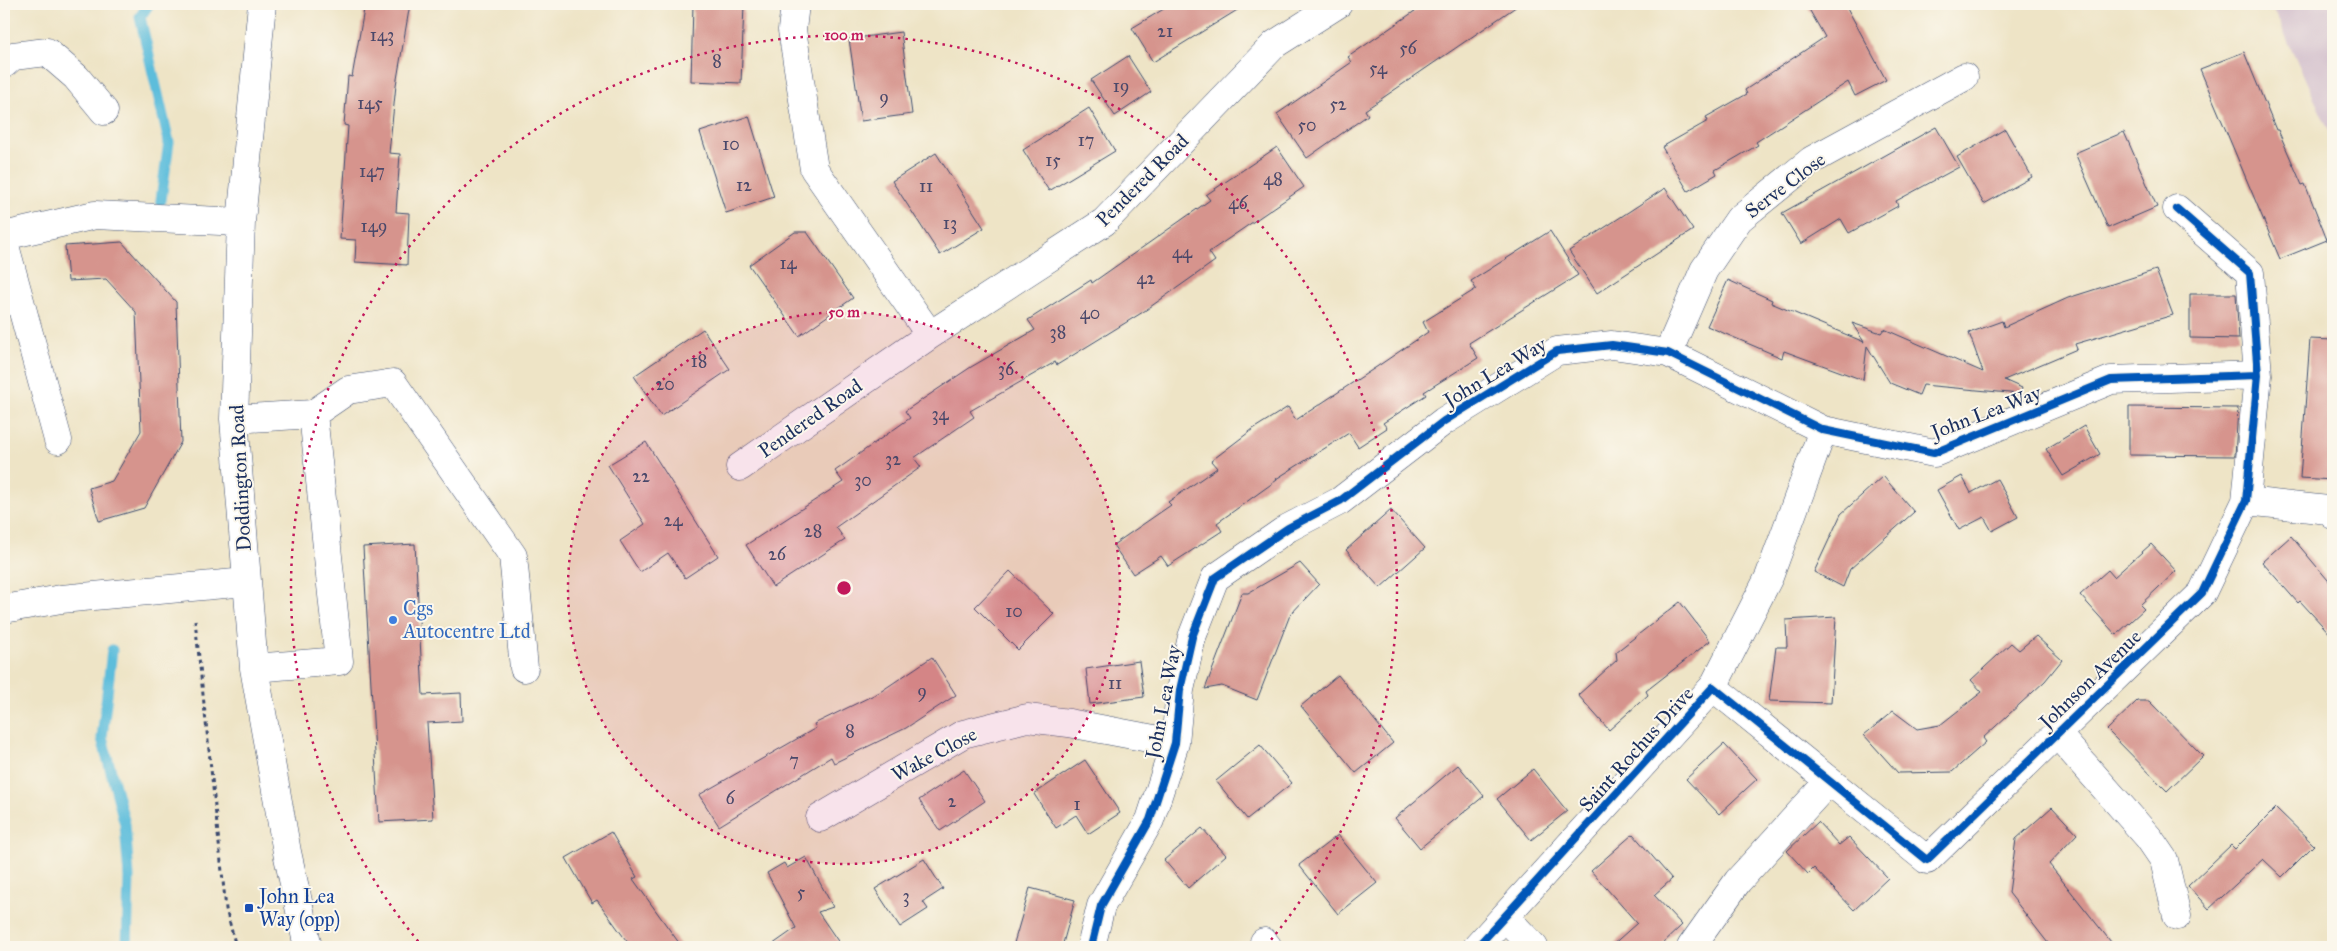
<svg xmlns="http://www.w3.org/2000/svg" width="2337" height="951" viewBox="0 0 2337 951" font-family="'IM FELL Great Primer',serif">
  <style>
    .industrial { fill: #d1bdcb }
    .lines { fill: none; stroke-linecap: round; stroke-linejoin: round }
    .stream { stroke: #5dbddb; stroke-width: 11 }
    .building { fill: #d6948d }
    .minor-casing { stroke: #3b4a6e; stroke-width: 29 }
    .path { stroke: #3b4a6e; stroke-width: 3; stroke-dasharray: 4 4; stroke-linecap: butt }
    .minor { stroke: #fff; stroke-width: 28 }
    .cycleway-casing { stroke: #fbf7ec; stroke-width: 11 }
    .cycleway { stroke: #0057b8; stroke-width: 8 }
    .ring { fill: none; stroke: #c2185b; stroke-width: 2.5; stroke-dasharray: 2.5 5 }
    .shop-dot { fill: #3f7fe0; stroke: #fbf7ec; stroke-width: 2 }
    .transit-dot { fill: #1a4fb4; stroke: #fbf7ec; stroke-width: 2 }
    .labels { text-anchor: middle; stroke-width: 4; stroke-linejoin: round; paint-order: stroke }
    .number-label { font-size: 18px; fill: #4a486a }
    .street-label { font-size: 20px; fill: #1b2f5e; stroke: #fbf7ec }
    .shop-label { font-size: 20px; fill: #366cbe; stroke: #fbf7ec; text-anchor: start }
    .transit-label { font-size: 20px; fill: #164399; stroke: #fbf7ec; text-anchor: start }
    .centre { fill: #c2185b; stroke: #fbf7ec; stroke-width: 2.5 }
    .ring-label { font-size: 15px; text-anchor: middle; font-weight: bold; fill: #c2185b; stroke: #fbf7ec; stroke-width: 4; stroke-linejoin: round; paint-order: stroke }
  </style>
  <rect width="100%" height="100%" fill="#fbf7ec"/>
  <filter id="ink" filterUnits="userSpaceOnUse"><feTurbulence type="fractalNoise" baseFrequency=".02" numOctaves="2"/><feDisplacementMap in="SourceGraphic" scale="10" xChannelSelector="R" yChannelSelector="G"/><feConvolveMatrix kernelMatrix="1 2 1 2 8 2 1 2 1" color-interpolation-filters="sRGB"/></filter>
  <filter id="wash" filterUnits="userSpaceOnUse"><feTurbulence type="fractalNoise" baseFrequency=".0096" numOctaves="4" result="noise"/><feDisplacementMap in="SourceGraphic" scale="20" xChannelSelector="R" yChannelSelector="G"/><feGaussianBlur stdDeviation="1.12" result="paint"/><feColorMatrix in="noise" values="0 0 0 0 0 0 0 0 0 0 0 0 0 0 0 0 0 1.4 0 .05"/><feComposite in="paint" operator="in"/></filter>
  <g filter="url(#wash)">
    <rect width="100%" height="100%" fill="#eee4c6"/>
    <path class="industrial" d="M 2271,4 L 2333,4 L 2333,140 Z"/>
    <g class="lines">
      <path class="stream" d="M 149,4 L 140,17 L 169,142 L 161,200
        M 112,650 L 102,738 L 125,824 L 129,877 L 127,947"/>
    </g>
    <g id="blocks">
      <path class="building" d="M 365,4 L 410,4 L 396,85 L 389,153 L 400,154 L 396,212 L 409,213 L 407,265 L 355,262 L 356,240 L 340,239 L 348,126 L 344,125 L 348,76 L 352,77 Z
        M 693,4 L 744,4 L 741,83 L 691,81 Z
        M 1172,4 L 1247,4 L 1153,62 L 1132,28 Z
        M 1425,4 L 1520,4 L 1365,110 L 1368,115 L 1307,158 L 1277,114 L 1352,62 L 1348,57 Z
        M 1806,4 L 1845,4 L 1886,80 L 1855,96 L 1848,82 L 1756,142 L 1758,145 L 1715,170 L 1717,174 L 1688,191 L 1662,147 L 1708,121 L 1706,117 L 1747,94 L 1745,90 L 1825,37 Z
        M 901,32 L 912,114 L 861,121 L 849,39 Z
        M 2244,52 L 2276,130 L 2278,130 L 2302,185 L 2305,184 L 2327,240 L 2280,259 L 2200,69 Z
        M 1128,56 L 1151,92 L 1115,116 L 1091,80 Z
        M 1089,108 L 1115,151 L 1049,191 L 1023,150 Z
        M 749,116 L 774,197 L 726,213 L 700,132 Z
        M 1936,127 L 1959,167 L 1896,201 L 1898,206 L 1849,233 L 1841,219 L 1801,244 L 1782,213 Z
        M 2005,129 L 2032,177 L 1984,204 L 1957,157 Z
        M 2124,132 L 2157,207 L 2108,228 L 2075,153 Z
        M 1277,147 L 1304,187 L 1209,252 L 1215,261 L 1143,312 L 1057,365 L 1055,362 L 970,411 L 974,417 L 914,458 L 921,467 L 836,527 L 845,540 L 773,587 L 746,545 L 843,482 L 835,471 L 910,418 L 905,411 L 971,367 L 1035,330 L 1028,320 L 1091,280 L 1092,283 L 1210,200 L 1206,195 Z
        M 936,153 L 984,228 L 940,255 L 892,181 Z
        M 1665,188 L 1693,230 L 1597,293 L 1569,251 Z
        M 1550,231 L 1578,275 L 1469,343 L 1478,358 L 1424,392 L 1426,395 L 1383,423 L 1387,428 L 1358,447 L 1349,433 L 1276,479 L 1277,480 L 1217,523 L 1222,531 L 1168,566 L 1161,556 L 1133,574 L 1113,545 L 1171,505 L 1168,502 L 1217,468 L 1211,461 L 1253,429 L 1288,407 L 1296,420 L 1378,366 L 1428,332 L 1423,322 L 1476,289 L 1471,281 Z
        M 795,232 L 807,232 L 853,298 L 799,336 L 749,265 Z
        M 122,242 L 176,302 L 181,442 L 144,508 L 99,521 L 89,488 L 112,481 L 141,431 L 136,312 L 106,279 L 68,281 L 65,246 Z
        M 2156,270 L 2173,315 L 2075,344 L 2077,349 L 2004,380 L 2022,388 L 2020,394 L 1923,385 L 1919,395 L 1890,383 L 1867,346 L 1863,380 L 1784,351 L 1782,358 L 1707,326 L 1728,280 L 1772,300 L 1771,303 L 1864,342 L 1852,323 L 1881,333 L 1884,329 L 1983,372 L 1969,333 L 2002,321 L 2004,327 L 2068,298 Z
        M 2190,294 L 2236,294 L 2239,339 L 2190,338 Z
        M 703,329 L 730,369 L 661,416 L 634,376 Z
        M 2310,339 L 2333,340 L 2333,480 L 2300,478 Z
        M 2129,407 L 2238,408 L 2235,456 L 2129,455 Z
        M 2084,426 L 2100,454 L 2063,476 L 2046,449 Z
        M 646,442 L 718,556 L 685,578 L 668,553 L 640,572 L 620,541 L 645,524 L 608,465 Z
        M 1883,476 L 1914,512 L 1850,569 L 1843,587 L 1814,572 L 1841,514 Z
        M 1962,476 L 1971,493 L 1997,479 L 2018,517 L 1992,531 L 1984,517 L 1959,530 L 1937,490 Z
        M 1391,510 L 1425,548 L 1380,588 L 1346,550 Z
        M 2291,536 L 2333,586 L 2333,637 L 2300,601 L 2298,603 L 2262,562 Z
        M 415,544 L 423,695 L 461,693 L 462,721 L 427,723 L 433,819 L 379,822 L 363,547 Z
        M 2151,544 L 2176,571 L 2140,605 L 2144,609 L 2116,635 L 2080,595 L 2108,570 L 2114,577 Z
        M 1300,563 L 1319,584 L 1290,615 L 1257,700 L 1222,686 L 1205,689 L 1242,593 L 1248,593 Z
        M 1010,571 L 1054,614 L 1018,650 L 975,607 Z
        M 1680,602 L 1710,641 L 1646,691 L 1648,695 L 1609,730 L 1578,695 L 1617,660 L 1616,652 Z
        M 1836,617 L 1831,703 L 1769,701 L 1776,647 L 1787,647 L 1786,620 Z
        M 2036,636 L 2062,660 L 2045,681 L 1983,738 L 1986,742 L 1952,772 L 1898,773 L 1864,735 L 1893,711 L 1917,729 L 1940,725 L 1982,692 L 1971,680 L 2011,643 L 2019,650 Z
        M 932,657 L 956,695 L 906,728 L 834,763 L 831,757 L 719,826 L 699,795 L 816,728 L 814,724 L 880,692 Z
        M 1139,661 L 1144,697 L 1090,704 L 1086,669 Z
        M 1338,675 L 1393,743 L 1356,773 L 1301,706 Z
        M 2137,701 L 2149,701 L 2203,756 L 2167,791 L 2107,730 Z
        M 1724,744 L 1757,779 L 1719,814 L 1686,779 Z
        M 1260,745 L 1292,783 L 1247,819 L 1216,781 Z
        M 1085,760 L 1120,813 L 1088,834 L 1076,815 L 1056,828 L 1034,794 Z
        M 1458,765 L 1484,796 L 1420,848 L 1395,818 Z
        M 1533,769 L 1567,811 L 1531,840 L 1497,799 Z
        M 964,770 L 985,801 L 940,831 L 919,800 Z
        M 2052,807 L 2077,834 L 2049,864 L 2115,947 L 2051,947 L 2009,893 L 2016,839 Z
        M 2276,808 L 2314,845 L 2282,877 L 2263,859 L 2209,909 L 2188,886 L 2231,845 L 2235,849 Z
        M 1818,822 L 1839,845 L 1849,837 L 1888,878 L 1854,910 L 1814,868 L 1808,874 L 1787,851 Z
        M 1202,828 L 1226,855 L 1188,888 L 1164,860 Z
        M 611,832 L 637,877 L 633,879 L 682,947 L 631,947 L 597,900 L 592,903 L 566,858 Z
        M 1633,834 L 1672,879 L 1654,895 L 1682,925 L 1659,947 L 1610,947 L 1637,923 L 1591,871 Z
        M 1338,835 L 1377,883 L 1338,914 L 1299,865 Z
        M 806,857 L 833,907 L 818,912 L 842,947 L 769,947 L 796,928 L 767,873 L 784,863 L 787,868 Z
        M 924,859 L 943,889 L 923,902 L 928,909 L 900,927 L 875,889 Z
        M 1030,888 L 1075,900 L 1062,947 L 1031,947 L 1014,943 Z"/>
    </g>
  </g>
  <g filter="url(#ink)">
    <use href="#blocks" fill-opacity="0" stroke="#3b4a6e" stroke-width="1"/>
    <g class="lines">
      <g class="minor-casing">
        <path id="minor" d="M 262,4 L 241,222 L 234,419 L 254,668 L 287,852 L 308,947
          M 795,4 L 792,30 L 814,169 L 930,335
          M 4,64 L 13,56 L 47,52 L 76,77 L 104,111
          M 4,236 L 95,215 L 241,222
          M 4,242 L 58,440
          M 1668,353 L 1704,270 L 1739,219 L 1812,160 L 1964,77
          M 234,419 L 313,414 L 348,390 L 393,383 L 513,556 L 524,668
          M 740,467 L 930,335 L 1104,222 L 1275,44 L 1338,4
          M 2246,501 L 2328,510 L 2333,515
          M 4,609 L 61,599 L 246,582
          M 254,668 L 339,661 L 313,414
          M 1713,687 L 1769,577 L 1823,430
          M 2057,734 L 2149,838 L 2164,860 L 2177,916
          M 820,818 L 963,734 L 1027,718 L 1069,723 L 1175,743
          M 1506,918 L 1534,947
          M 1264,942 L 1268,947
          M 1091,947 L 1101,906 L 1150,820 L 1175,743 L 1180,690 L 1192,637 L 1215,578 L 1288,528 L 1340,501 L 1444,421 L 1557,351 L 1612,345 L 1668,353 L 1823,430 L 1934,453 L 2111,380 L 2258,375
          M 1477,947 L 1713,687 L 1927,860 L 2202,593 L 2246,501 L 2258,375 L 2250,273 L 2177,209
          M 1691,947 L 1738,881 L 1829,781"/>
      </g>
      <path class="path" d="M 195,620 L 226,909 L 236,947"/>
      <use href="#minor" class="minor"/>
      <g class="cycleway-casing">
        <path id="cycleway" d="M 1091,947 L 1101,906 L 1150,820 L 1175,743 L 1180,690 L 1192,637 L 1215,578 L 1288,528 L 1340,501 L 1444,421 L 1557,351 L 1612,345 L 1668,353 L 1823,430 L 1934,453 L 2111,380 L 2258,375
          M 1477,947 L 1713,687 L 1927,860 L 2202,593 L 2246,501 L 2258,375 L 2250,273 L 2177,209"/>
      </g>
      <use href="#cycleway" class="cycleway"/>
    </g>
  </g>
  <circle cx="844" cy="588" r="276" fill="#c2185b" fill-opacity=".12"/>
  <g class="ring">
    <circle cx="844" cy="588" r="276"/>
    <path d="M423 947A553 553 0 1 1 1265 947"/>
  </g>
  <circle class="shop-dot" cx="393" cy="620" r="5"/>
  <rect class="transit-dot" x="244" y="903" width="10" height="10" rx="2.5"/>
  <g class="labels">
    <g class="number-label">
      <text x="1165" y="37">21</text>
      <text x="382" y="41">143</text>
      <text x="1408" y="54">56</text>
      <text x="717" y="67">8</text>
      <text x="1378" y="74">54</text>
      <text x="1121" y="92">19</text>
      <text x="884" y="103">9</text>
      <text x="370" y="109">145</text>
      <text x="1338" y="110">52</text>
      <text x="1307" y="131">50</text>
      <text x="1086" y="146">17</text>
      <text x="731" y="150">10</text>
      <text x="1053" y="166">15</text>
      <text x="372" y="177">147</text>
      <text x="1273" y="185">48</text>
      <text x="744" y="191">12</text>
      <text x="926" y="192">11</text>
      <text x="1238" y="209">46</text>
      <text x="950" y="229">13</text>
      <text x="374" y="232">149</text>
      <text x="1182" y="258">44</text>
      <text x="788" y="269">14</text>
      <text x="1146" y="284">42</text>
      <text x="1090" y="319">40</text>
      <text x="1058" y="338">38</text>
      <text x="699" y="367">18</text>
      <text x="1006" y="375">36</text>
      <text x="665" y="390">20</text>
      <text x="940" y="420">34</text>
      <text x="893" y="465">32</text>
      <text x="641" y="482">22</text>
      <text x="863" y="486">30</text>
      <text x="673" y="526">24</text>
      <text x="813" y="537">28</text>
      <text x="777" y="560">26</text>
      <text x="1014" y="617">10</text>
      <text x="1115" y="689">11</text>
      <text x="922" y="697">9</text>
      <text x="850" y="737">8</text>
      <text x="794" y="766">7</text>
      <text x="730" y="804">6</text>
      <text x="952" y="807">2</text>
      <text x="1077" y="810">1</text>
      <text x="801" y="898">5</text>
      <text x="906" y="902">3</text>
    </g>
    <g class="street-label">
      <text transform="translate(1142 180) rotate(-45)" y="7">Pendered Road</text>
      <text transform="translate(1785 185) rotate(-37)" y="7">Serve Close</text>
      <text transform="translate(1495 372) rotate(-31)" y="7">John Lea Way</text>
      <text transform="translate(1986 412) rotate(-21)" y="7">John Lea Way</text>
      <text transform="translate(810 418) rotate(-35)" y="7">Pendered Road</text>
      <text transform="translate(240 478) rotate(-93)" y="7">Doddington Road</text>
      <text transform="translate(2090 679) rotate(-44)" y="7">Johnson Avenue</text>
      <text transform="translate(1163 702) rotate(-79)" y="7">John Lea Way</text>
      <text transform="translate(1636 749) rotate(-48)" y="7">Saint Rochus Drive</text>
      <text transform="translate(934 754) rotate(-28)" y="7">Wake Close</text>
    </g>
    <g class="shop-label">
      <text x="403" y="615">Cgs<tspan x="403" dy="23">Autocentre Ltd</tspan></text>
    </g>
    <g class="transit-label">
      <text x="259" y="903">John Lea<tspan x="259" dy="23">Way (opp)</tspan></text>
    </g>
  </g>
  <circle cx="844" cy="588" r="8" class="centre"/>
  <g class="ring-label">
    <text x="844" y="40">100 m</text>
    <text x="844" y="317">50 m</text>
  </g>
  <rect width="2337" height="951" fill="none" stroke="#fbf7ec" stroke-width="20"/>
</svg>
